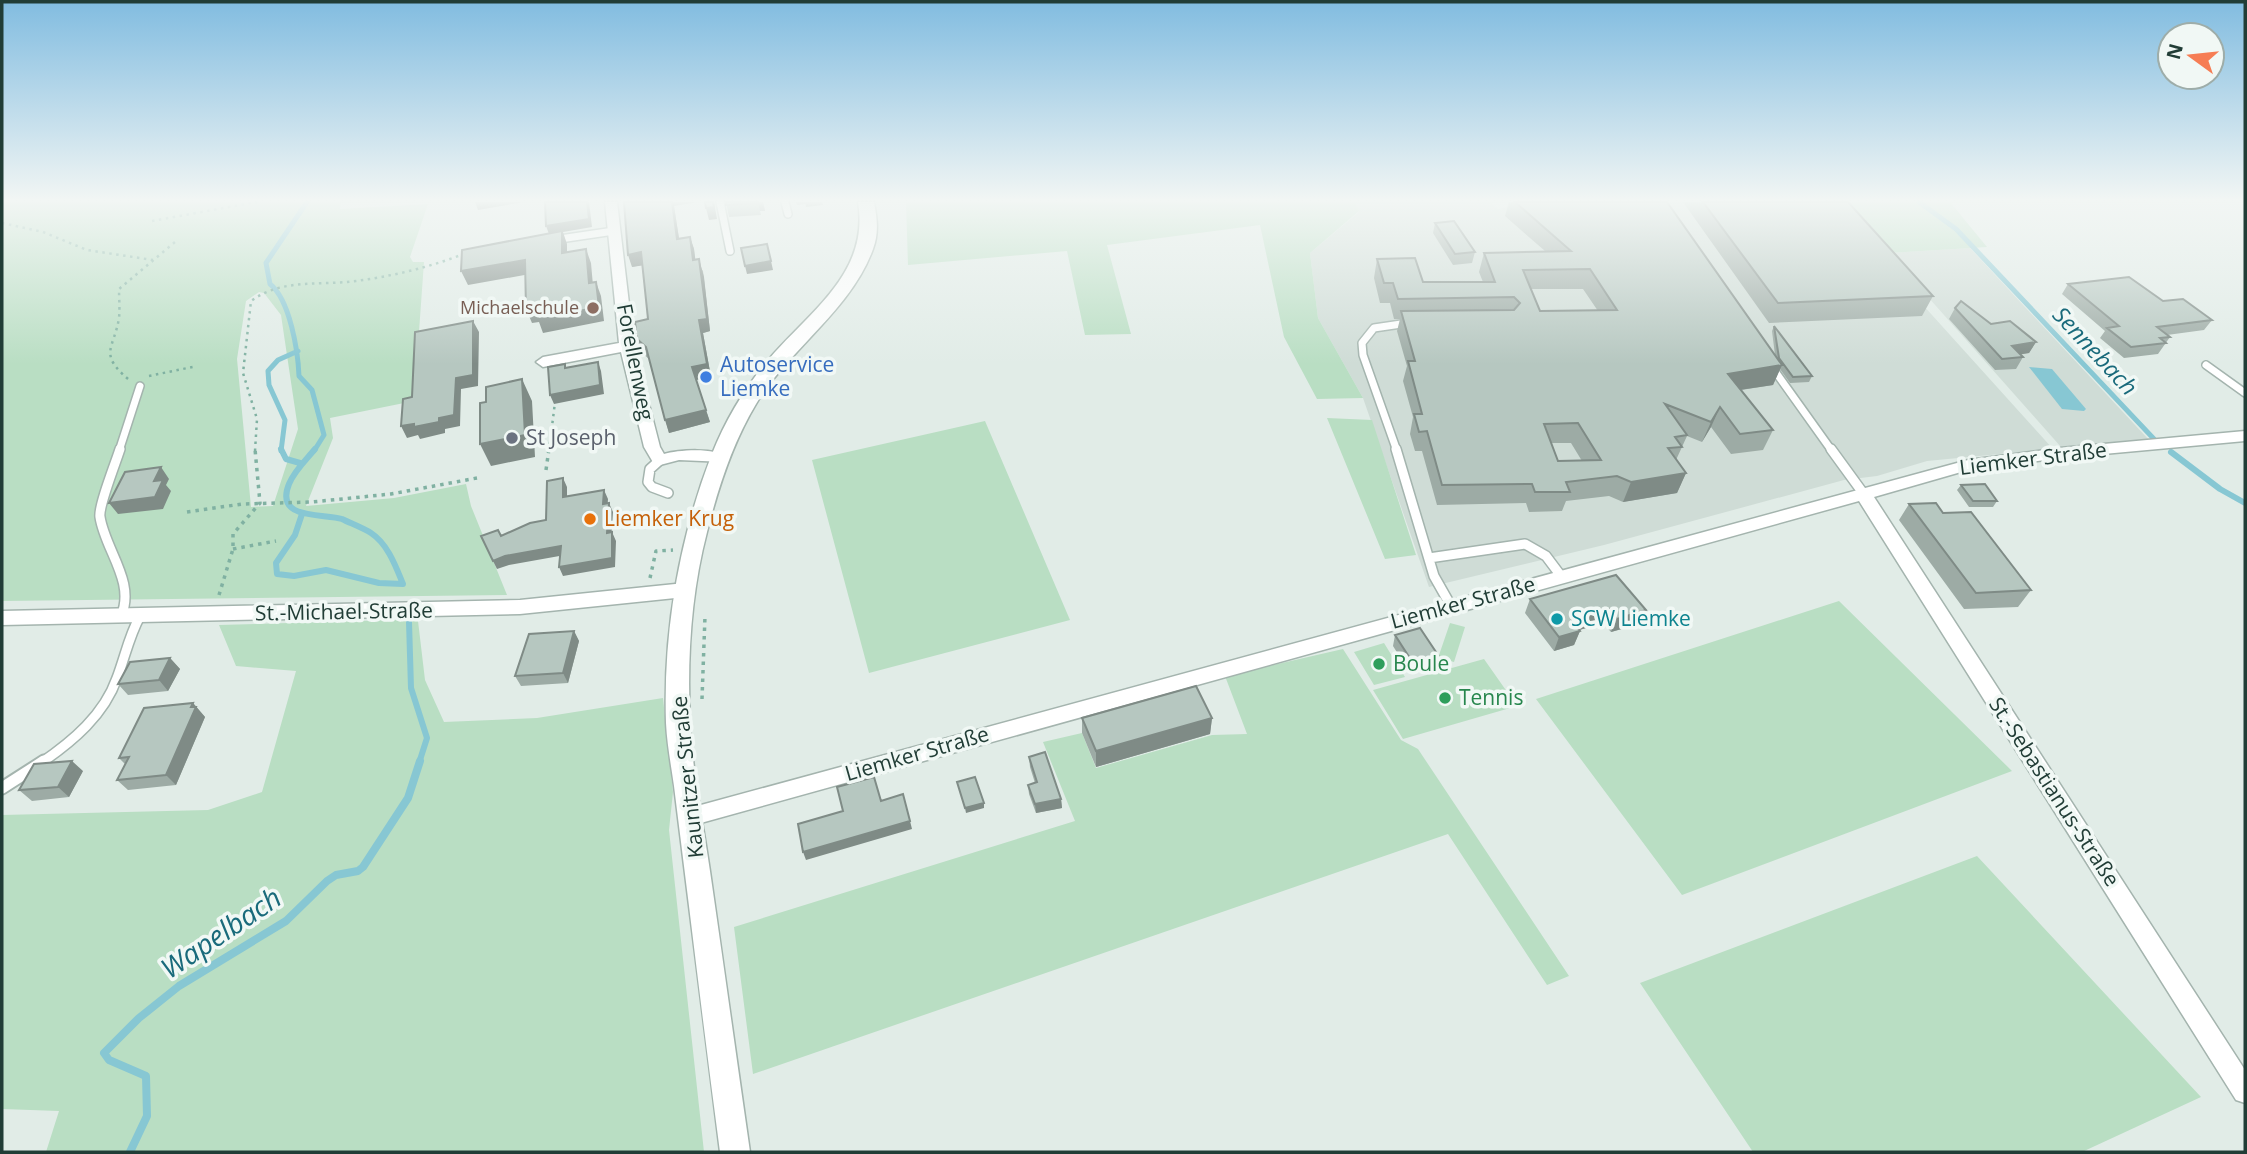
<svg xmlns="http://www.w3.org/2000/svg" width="2247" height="1154" viewBox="0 0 2247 1154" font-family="'Open Sans',sans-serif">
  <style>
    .built { fill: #cfdcd6 }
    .green { fill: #b9dec3; fill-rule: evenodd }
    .water { fill: #87c7d3 }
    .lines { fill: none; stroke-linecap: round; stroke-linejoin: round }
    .stream-far2 { stroke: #87c7d3; stroke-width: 5 }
    .stream-far1 { stroke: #87c7d3; stroke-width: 6 }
    .stream { stroke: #87c7d3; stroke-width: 8 }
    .service-far2-casing { stroke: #a4b4ae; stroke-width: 10 }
    .service-far1-casing { stroke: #a4b4ae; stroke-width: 12 }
    .service-casing { stroke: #a4b4ae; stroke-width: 15 }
    .minor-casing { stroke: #a4b4ae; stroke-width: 3 }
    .tertiary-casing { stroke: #a4b4ae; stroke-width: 3 }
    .path-far1 { stroke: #80b1a2; stroke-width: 2.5; stroke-dasharray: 2.5 4.5; stroke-linecap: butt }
    .path { stroke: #80b1a2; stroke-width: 3.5; stroke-dasharray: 3.5 5; stroke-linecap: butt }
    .service-far2 { stroke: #fff; stroke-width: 7 }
    .service-far1 { stroke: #fff; stroke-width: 9 }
    .service { stroke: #fff; stroke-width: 11 }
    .minor { fill: #fff; fill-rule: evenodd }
    .tertiary { fill: #fff; fill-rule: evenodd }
    .wall { fill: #9daba5; fill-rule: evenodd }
    .shaded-wall { fill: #7f8b86 }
    .building { fill: #b6c7c0; stroke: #7f8b86; stroke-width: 2; fill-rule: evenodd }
    .education-dot { fill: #8d6e63; stroke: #f1f8f5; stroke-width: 2.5 }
    .shop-dot { fill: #3f7fe0; stroke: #f1f8f5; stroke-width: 2.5 }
    .worship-dot { fill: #6b7280; stroke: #f1f8f5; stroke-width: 2.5 }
    .food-dot { fill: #e8710a; stroke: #f1f8f5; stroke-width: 2.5 }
    .culture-dot { fill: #0f9aa8; stroke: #f1f8f5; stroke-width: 2.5 }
    .leisure-dot { fill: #2e9e5b; stroke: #f1f8f5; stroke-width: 2.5 }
    .labels { text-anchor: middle; stroke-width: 7; stroke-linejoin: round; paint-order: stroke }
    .far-education-label { font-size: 18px; fill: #785e54; stroke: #f1f8f5; text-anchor: end }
    .street-label { font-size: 21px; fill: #213d36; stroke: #f1f8f5 }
    .shop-label { font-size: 21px; fill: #366cbe; stroke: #f1f8f5; text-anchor: start }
    .worship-label { font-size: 21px; fill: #5b616d; stroke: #f1f8f5; text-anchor: start }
    .food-label { font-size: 21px; fill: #c56008; stroke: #f1f8f5; text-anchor: start }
    .culture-label { font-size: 21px; fill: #0d838f; stroke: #f1f8f5; text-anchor: start }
    .leisure-label { font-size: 21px; fill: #27864d; stroke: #f1f8f5; text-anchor: start }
    .water-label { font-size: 23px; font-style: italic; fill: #196a7b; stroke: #f1f8f5 }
    .near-water-label { font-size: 28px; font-style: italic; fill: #196a7b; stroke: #f1f8f5 }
  </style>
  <rect width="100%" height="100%" fill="#e1ece7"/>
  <path class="built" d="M 1354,202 L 1490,202 L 1498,209 L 1535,202 L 1830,202 L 2053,449 L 1927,461 L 1877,476 L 1844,480 L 1604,545 L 1429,587 L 1363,398 L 1318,318 L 1310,253 L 1359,212 Z
    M 1970,248 L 2149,440 L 2061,447 L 1889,253 Z"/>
  <path class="green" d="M 2,202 L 341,202 L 340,209 L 428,204 L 410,257 L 413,262 L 424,262 L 414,401 L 330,418 L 333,438 L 306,506 L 394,498 L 466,484 L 471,506 L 507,595 L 2,601 ZM 259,292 L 264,293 L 281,315 L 298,429 L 273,506 L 251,507 L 237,359 L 246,301 Z
    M 906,202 L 1354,202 L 1359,211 L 1310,253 L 1318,318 L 1363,398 L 1317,399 L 1284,337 L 1260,225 L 1107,245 L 1131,334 L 1085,335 L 1067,251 L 908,265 Z
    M 1841,202 L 1950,202 L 1987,247 L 1889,253 Z
    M 1327,418 L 1372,420 L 1416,555 L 1385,559 Z
    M 985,421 L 1070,620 L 869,673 L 812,460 Z
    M 1839,601 L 2012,771 L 1682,895 L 1536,699 Z
    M 393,620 L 418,621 L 425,680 L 444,722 L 537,718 L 663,698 L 673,792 L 669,830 L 704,1152 L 46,1152 L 59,1111 L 2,1109 L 2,815 L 208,810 L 262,792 L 296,671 L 236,666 L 219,625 Z
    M 1450,623 L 1465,627 L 1454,662 L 1438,658 Z
    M 1384,643 L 1405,677 L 1374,685 L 1354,652 Z
    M 1343,649 L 1401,740 L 1418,749 L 1569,976 L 1547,985 L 1448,834 L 753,1074 L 734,927 L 1075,821 L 1043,742 L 1082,733 L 1096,768 L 1212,735 L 1247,734 L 1225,676 Z
    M 1484,659 L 1517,706 L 1403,739 L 1373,690 Z
    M 1977,856 L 2201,1097 L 2082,1152 L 1753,1152 L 1640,983 Z"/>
  <path class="water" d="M 2029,367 L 2052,369 L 2086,409 L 2084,411 L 2062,409 Z"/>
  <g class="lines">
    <path class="stream-far2" d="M 307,202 L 266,263 L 270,284 C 290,300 298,351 299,376 L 312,390 L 324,435 L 314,451
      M 1919,202 L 1956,229 L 2154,439
      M 281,451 L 285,420 L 269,385 L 268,371 L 278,360 L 298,351"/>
    <path class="stream-far1" d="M 281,449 L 286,459 L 300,463
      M 2171,452 L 2220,489 L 2245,503
      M 302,514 L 295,535 L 276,563 L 277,574 L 294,576 L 326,570 L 379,583 L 403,584 C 396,567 388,544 371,533 C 363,528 350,523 342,519 C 324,513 274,521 289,484 C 294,471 306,460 315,449
      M 409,622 L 411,688 L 427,738 L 419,763"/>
    <path class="stream" d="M 130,1152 L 147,1116 L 146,1076 L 109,1060 L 104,1053 L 139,1018 L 179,986 L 286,921 L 327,881 L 336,875 L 358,871 L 363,867 L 408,798 L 420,761"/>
    <g class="service-far2-casing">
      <path id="service-far2" d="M 720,202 L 730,251
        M 785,202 L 788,214
        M 553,240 L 614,231
        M 2206,365 L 2245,393
        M 1772,367 L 1832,451
        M 119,451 L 140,386
        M 1397,451 L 1363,355 L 1362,343 L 1374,328 L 1408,323"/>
    </g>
    <g class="service-far1-casing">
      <path id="service-far1" d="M 120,449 C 116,462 98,507 100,517 C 105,550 136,582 121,616
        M 1396,449 L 1434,576 L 1451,606
        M 1831,449 L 1863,493
        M 660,460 L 650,469 L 648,482 L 652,487 L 668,493
        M 1429,558 L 1525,544 L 1546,556 L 1561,576
        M 41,763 C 73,741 104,715 117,678 C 125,657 129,636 140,616"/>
    </g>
    <g class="service-casing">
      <path id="service" d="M 2,788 L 44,761"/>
    </g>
    <g class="minor-casing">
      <path id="minor" d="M 605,202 L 617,202 L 634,346 L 660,447 L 664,454 C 678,450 717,447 727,458 L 725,462 L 679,460 L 660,465 L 654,464 L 644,447 L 621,352 L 543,367 L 536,362 L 543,357 L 619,343 Z
        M 2245,431 L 2245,441 L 2060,458 L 1968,470 L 1874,497 L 2245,1070 L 2245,1103 L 2236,1100 L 1859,501 L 690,826 L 683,823 L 680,817 L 683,811 L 690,808 L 1968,460 L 2060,448 Z
        M 685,583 L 691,585 L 694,590 L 691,595 L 685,597 L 520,614 L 2,625 L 2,611 L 520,600 Z"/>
    </g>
    <g class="tertiary-casing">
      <path id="tertiary" d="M 858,202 L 874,202 C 877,218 879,233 873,249 C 851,310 789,349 756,404 C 732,444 718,488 707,532 C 691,593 687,660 690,722 C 692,773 705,833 712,885 C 725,974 737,1063 750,1152 L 720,1152 C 709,1070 699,988 689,906 C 684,866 679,826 674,786 C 671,765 667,744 666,723 C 663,632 679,539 712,454 C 725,421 746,386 769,359 C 810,311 870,273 858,202 Z"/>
    </g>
    <path class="path-far1" d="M 152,221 L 257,202
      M 2,223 L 43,232 L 87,250 L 153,260
      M 149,376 L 197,366
      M 128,379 C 98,353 114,349 119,318 C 120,309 119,298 119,289 L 175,242
      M 255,451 L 257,419 L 243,373 L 251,301 C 282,278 319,286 356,281 C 393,276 431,267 466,253
      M 549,451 L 555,402"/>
    <path class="path" d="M 546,470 L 549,449
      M 187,512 L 242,504 L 312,502 L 391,494 L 477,478
      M 233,549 L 276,541
      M 650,578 L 656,551 L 673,550
      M 219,595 L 233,549 L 233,534 L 260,503 L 255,449
      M 702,699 L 705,616"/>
    <use href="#service-far2" class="service-far2"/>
    <use href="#service-far1" class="service-far1"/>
    <use href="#service" class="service"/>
    <use href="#minor" class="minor"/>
    <use href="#tertiary" class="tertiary"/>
  </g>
  <path class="wall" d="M 726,202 L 763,202 L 765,211 L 760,211 L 761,215 L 729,217 Z
    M 1509,202 L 1667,202 L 1775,355 L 1772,331 L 1774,326 L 1812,376 L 1809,382 L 1790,383 L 1780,369 L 1773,385 L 1741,390 L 1773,430 L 1763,450 L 1731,454 L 1711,427 L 1702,442 L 1687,436 L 1676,460 L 1686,473 L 1677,493 L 1623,502 L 1609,496 L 1566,501 L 1562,511 L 1529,512 L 1526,503 L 1437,505 L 1422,451 L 1415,451 L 1410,434 L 1413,417 L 1403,381 L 1407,366 L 1397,331 L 1400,319 L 1394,319 L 1390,303 L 1380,303 L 1374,278 L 1377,259 L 1423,282 L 1483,282 L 1479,272 L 1484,253 L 1545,251 L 1505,216 ZM 1531,289 L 1583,289 L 1598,311 L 1540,311 ZM 1551,443 L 1571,443 L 1582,461 L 1558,461 Z
    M 1683,202 L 1848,202 L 1933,296 L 1922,316 L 1769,323 Z
    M 674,206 L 679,239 L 690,237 L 694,249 L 695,260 L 703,271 L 710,331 L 703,333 L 711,377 L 696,380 L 710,422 L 669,433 L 649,359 L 641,352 L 637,339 L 648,319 L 642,265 L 632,267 Z
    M 1435,223 L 1475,252 L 1472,263 L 1453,265 L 1433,233 Z
    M 2068,284 L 2163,301 L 2212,320 L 2204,330 L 2167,335 L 2170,337 L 2158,354 L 2124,358 L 2100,338 L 2105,331 L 2062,294 Z
    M 1955,308 L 1991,324 L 2036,342 L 2029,353 L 2020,354 L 2023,357 L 2016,369 L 1995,370 L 1949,319 Z
    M 1961,485 L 1997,501 L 1993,507 L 1969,507 L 1957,490 Z
    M 1909,504 L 1943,513 L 2031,590 L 2018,607 L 1964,609 L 1899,520 Z
    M 1530,599 L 1646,610 L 1639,624 L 1611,632 L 1603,623 L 1579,630 L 1580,631 L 1574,645 L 1554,651 L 1525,613 Z
    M 574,631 L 579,641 L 568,683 L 521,686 L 515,676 Z
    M 1395,635 L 1434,666 L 1410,673 L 1393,646 Z
    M 170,658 L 180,669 L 168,691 L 128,695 L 118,684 Z
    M 193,703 L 205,717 L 176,785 L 128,790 L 117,780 L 125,764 L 119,758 Z
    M 1082,718 L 1212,718 L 1210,734 L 1096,767 L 1082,733 Z
    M 1029,757 L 1061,799 L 1062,808 L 1036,813 L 1029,794 L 1028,785 L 1035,783 L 1030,767 Z
    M 83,771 L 69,797 L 32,801 L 19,790 Z"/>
  <path class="shaded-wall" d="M 475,202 L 524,202 L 478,210 Z
    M 587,202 L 589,202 L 592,227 L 563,232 L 567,244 L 567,267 L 549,234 L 546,226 Z
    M 672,202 L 698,202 L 674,206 L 681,251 L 677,239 Z
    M 713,202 L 714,202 L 717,219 L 709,220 L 706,208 Z
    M 758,202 L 763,202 L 765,211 L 760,211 Z
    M 796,202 L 805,202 L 805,204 L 797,205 Z
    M 805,202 L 822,202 L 823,205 L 806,207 Z
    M 690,237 L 694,249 L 697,272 L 693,260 Z
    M 586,249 L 591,263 L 594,297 L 589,283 Z
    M 641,252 L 645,265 L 632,267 L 628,255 Z
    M 699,259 L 704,277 L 710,331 L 703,333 L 711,377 L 696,380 L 692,367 L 699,320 Z
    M 525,260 L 530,274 L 468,285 L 461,271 Z
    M 771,261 L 773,270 L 747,274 L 745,266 Z
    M 596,282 L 601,296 L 604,321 L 543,333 L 539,322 L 532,323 L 526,309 Z
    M 473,321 L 479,332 L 478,386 L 461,389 L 460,426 L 445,429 L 445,433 L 420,439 L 418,435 L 407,438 L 401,426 L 439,418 L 456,378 Z
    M 2036,342 L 2029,353 L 2005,357 L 2012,346 Z
    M 598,362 L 601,371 L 604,394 L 554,404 L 550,395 Z
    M 1782,365 L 1773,385 L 1719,393 L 1728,374 Z
    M 522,379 L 532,401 L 535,457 L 491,466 L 480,444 Z
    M 1720,407 L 1711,427 L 1702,442 L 1711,422 Z
    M 706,410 L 710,422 L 669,433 L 665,420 Z
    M 161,467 L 169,479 L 166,485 L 171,491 L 163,509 L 118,514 L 109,503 L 154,481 Z
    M 1686,473 L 1677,493 L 1623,502 L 1631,482 Z
    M 563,478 L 567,487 L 567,506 L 563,497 Z
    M 604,490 L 608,499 L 607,513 L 603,504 Z
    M 609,503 L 613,512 L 611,541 L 607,533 Z
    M 612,532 L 616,541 L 615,567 L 563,576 L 559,567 Z
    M 561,546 L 565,555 L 509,565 L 497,569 L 493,561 L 505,556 Z
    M 1609,609 L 1603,623 L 1566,634 L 1572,620 Z
    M 1646,610 L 1639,624 L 1611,632 L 1617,619 Z
    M 574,631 L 579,641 L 568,683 L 563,673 Z
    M 1580,631 L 1574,645 L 1554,651 L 1559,637 Z
    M 1438,655 L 1434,666 L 1410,673 L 1413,663 Z
    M 170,658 L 180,669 L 168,691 L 159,680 Z
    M 193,703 L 205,717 L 176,785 L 166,775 Z
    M 1212,718 L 1210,734 L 1096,767 L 1096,751 Z
    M 72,761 L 83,771 L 69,797 L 58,787 Z
    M 1061,799 L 1062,808 L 1036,813 L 1035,804 Z
    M 984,803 L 984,808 L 966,813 L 965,808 Z
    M 910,821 L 912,829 L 806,860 L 803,852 Z"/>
  <path class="building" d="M 545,202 L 587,202 L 589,219 L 546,226 Z
    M 624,202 L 672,202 L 677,239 L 690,237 L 693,260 L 699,259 L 707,319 L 699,320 L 707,364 L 692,367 L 706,410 L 665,420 L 646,347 L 637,339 L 635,322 L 648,319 L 641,252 L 628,255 Z
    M 705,202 L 713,202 L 714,207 L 706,208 Z
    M 726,202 L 758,202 L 758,203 L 726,205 Z
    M 1515,202 L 1667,202 L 1782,365 L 1728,374 L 1773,430 L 1740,434 L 1720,407 L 1711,422 L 1665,404 L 1687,435 L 1675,437 L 1682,447 L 1668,448 L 1686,473 L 1631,482 L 1617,476 L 1566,482 L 1570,492 L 1535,492 L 1532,484 L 1442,485 L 1427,431 L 1419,432 L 1414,414 L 1422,414 L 1408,361 L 1415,361 L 1401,311 L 1514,310 L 1520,303 L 1514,297 L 1398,299 L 1393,283 L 1384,283 L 1377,259 L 1415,258 L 1423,282 L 1495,282 L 1484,253 L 1571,251 ZM 1590,269 L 1617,310 L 1540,311 L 1523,270 ZM 1578,423 L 1601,460 L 1558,461 L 1544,424 Z
    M 1703,202 L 1848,202 L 1933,296 L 1778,303 Z
    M 1454,221 L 1475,252 L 1455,254 L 1435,223 Z
    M 562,231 L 562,253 L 586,249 L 589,283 L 596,282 L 599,307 L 538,319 L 537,307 L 526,309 L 525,260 L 461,271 L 462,250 Z
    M 767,244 L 771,261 L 745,266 L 741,248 Z
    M 2129,277 L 2163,301 L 2183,299 L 2212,320 L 2157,327 L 2170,337 L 2160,338 L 2166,343 L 2131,347 L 2107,328 L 2119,326 L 2068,284 Z
    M 1961,301 L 1991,324 L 2010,321 L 2036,342 L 2012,346 L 2023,357 L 2002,359 L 1955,308 Z
    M 473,321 L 473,375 L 456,378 L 454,415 L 439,418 L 439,422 L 414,427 L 414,424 L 401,426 L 403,399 L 412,397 L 415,332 Z
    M 1774,326 L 1812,376 L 1793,377 L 1779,358 Z
    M 598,362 L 600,385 L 550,395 L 548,367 L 565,364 L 565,368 Z
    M 522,379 L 525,435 L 480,444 L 480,403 L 486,402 L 486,387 Z
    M 161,467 L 154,481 L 163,480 L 155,497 L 109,503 L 125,472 Z
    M 563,478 L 563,497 L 604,490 L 603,504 L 609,503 L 607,533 L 612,532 L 612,558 L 559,567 L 561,546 L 505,556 L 493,561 L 481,536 L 498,530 L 501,536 L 530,523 L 546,520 L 547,481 Z
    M 1985,484 L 1997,501 L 1973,501 L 1961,485 Z
    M 1936,503 L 1943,513 L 1971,512 L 2031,590 L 1976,593 L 1909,504 Z
    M 1616,575 L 1646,610 L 1617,619 L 1609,609 L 1572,620 L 1580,631 L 1559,637 L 1530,599 Z
    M 1420,628 L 1438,655 L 1413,663 L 1395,635 Z
    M 574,631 L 563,673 L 515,676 L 529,634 Z
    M 170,658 L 159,680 L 118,684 L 130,662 Z
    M 1196,686 L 1212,718 L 1096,751 L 1082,718 Z
    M 193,703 L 191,707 L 196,707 L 166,775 L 117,780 L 129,757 L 119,758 L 144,708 Z
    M 1045,752 L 1061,799 L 1035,804 L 1028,785 L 1037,782 L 1029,757 Z
    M 72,761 L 58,787 L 19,790 L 34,764 Z
    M 874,777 L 881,801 L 903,794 L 910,821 L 803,852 L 798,824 L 843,811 L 837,787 Z
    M 975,777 L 984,803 L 965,808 L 957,782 Z"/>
  <linearGradient id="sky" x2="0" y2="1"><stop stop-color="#81bce0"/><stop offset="0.55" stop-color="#f2f6f4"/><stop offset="1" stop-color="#f2f6f4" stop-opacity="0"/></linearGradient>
  <rect width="2247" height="364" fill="url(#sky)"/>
  <circle class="education-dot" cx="593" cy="308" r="7"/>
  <circle class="shop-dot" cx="706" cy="377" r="7"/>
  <circle class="worship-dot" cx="512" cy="438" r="7"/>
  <circle class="food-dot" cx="590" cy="519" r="7"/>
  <circle class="culture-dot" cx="1557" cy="619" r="7"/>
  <g class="leisure-dot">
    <circle cx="1379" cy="664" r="7"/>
    <circle cx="1445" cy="698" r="7"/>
  </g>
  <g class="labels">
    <g class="far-education-label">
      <text x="579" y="314">Michaelschule</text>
    </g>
    <g class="street-label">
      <text transform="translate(635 362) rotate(79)" y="7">Forellenweg</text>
      <text transform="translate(2033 459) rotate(-7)" y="7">Liemker Straße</text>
      <text transform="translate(1463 603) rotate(-15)" y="7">Liemker Straße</text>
      <text transform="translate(344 612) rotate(-1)" y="7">St.-Michael-Straße</text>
      <text transform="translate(917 754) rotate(-16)" y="7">Liemker Straße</text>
      <text transform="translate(688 777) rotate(-96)" y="7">Kaunitzer Straße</text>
      <text transform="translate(2054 792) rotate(57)" y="7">St.-Sebastianus-Straße</text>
    </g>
    <g class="shop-label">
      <text x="720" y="372">Autoservice<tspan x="720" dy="24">Liemke</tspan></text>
    </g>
    <g class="worship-label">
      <text x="526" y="445">St Joseph</text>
    </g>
    <g class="food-label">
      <text x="604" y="526">Liemker Krug</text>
    </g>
    <g class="culture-label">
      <text x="1571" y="626">SCW Liemke</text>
    </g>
    <g class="leisure-label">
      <text x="1393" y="671">Boule</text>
      <text x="1459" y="705">Tennis</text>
    </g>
    <g class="water-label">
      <text transform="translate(2095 351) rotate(47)" y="8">Sennebach</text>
    </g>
    <g class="near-water-label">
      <text transform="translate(221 933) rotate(-34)" y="10">Wapelbach</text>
    </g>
  </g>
  <rect width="2247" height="1154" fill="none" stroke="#213d36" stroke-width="7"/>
  <g transform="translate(2191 56) rotate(285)"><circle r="33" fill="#f1f8f5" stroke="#9eada9" stroke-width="2"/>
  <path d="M0-5L12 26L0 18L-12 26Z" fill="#f67d54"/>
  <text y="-10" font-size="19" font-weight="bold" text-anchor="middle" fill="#213d36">N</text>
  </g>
</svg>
